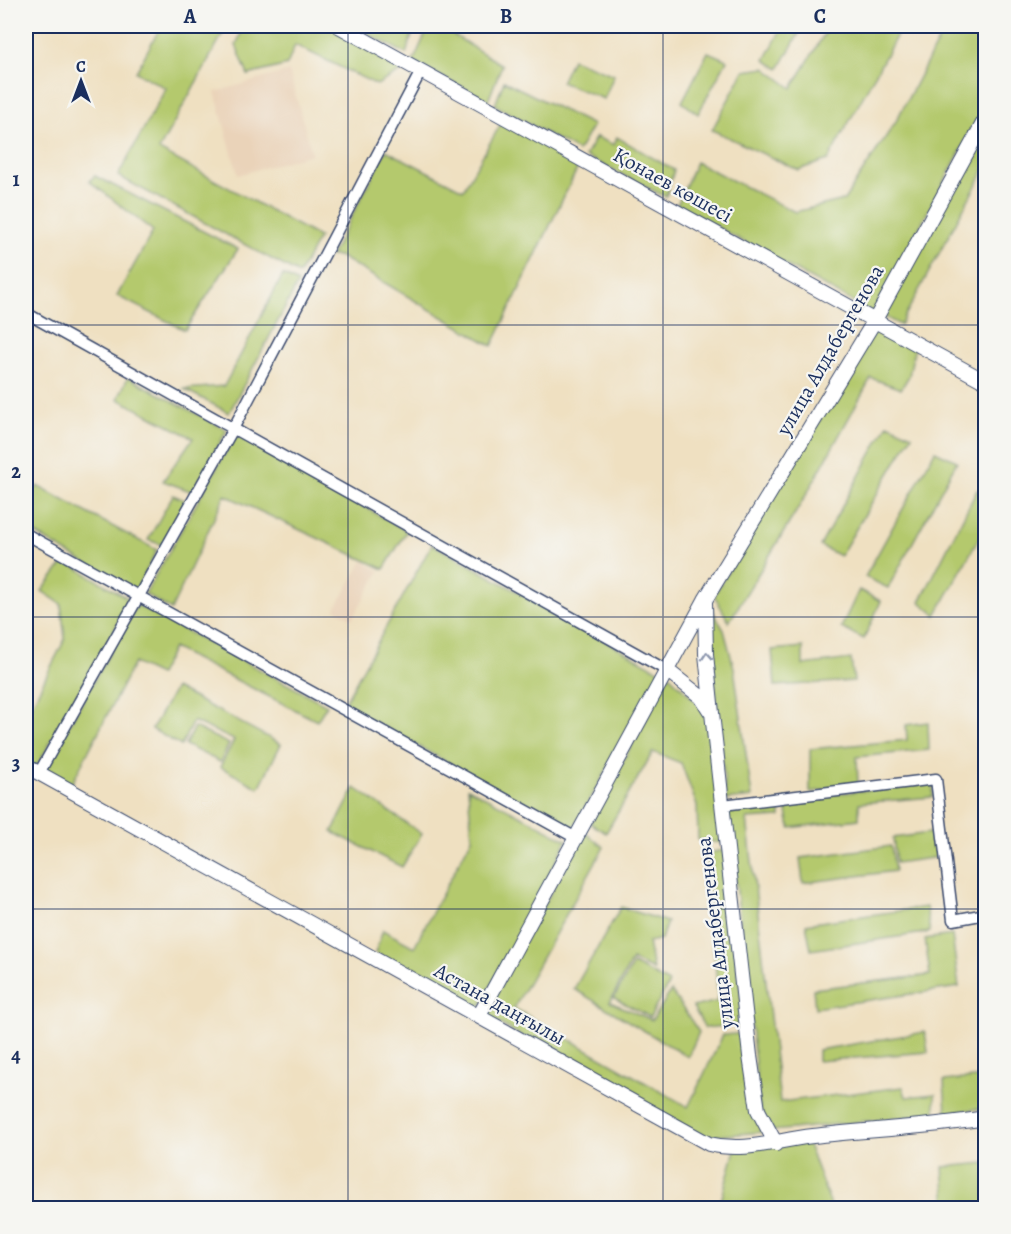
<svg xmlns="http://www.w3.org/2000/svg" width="1011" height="1234" viewBox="0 0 1011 1234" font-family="Alegreya,serif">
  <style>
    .built { fill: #ead3b9 }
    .green { fill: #b4c96d; stroke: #687c66; stroke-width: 1.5 }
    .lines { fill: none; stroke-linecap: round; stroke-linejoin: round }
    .minor-casing { stroke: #3b4a6d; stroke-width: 13 }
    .tertiary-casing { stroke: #3b4a6d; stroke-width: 16 }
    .minor { stroke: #fff; stroke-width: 10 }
    .tertiary { stroke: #fff; stroke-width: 14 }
    .oneway { stroke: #8d97ae }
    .grid { fill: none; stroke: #1b2f5e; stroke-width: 1.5; stroke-opacity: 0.55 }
    .labels { text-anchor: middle; stroke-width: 4.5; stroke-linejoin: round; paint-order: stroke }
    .street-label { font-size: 21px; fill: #1b2f5e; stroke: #f6f6f2 }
    .neatline { fill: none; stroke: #1b2f5e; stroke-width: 2 }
    .grid-label { font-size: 20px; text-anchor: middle; font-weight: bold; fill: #1b2f5e }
  </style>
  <rect width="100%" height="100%" fill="#f6f6f2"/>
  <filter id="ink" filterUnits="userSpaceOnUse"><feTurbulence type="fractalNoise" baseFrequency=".0167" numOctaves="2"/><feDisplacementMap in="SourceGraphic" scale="12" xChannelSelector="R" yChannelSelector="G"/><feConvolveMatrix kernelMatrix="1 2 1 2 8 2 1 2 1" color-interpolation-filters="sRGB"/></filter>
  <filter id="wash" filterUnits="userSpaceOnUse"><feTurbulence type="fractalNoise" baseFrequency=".008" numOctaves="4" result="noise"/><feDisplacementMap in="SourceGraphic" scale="24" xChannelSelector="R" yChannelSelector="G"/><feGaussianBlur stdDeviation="1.35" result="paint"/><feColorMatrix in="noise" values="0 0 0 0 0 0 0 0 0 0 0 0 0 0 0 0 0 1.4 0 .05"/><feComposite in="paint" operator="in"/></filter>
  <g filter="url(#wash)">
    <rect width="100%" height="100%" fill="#efe0c1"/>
    <path class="built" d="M 289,71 L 312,154 L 238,175 L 215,92 Z
      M 363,561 L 380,571 L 352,619 L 335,609 Z"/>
    <path class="green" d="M 161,26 L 227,26 L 159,150 L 319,237 L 299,274 L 118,176 L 166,88 L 136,72 Z
      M 244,26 L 332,26 L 408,67 L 377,85 L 295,45 L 287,65 L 248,75 L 236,45 Z
      M 353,26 L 415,26 L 406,54 Z
      M 429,26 L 456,26 L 452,34 L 502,65 L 488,101 L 413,62 Z
      M 783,26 L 803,26 L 779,69 L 765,60 Z
      M 829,26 L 902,26 L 828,160 L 798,170 L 712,130 L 744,71 L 765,68 L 792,88 Z
      M 946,26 L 985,26 L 985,106 L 873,313 L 677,205 L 696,162 L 795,212 L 844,200 L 895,123 Z
      M 708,52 L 727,60 L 698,114 L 682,102 Z
      M 572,59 L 614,75 L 604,99 L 561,82 Z
      M 504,81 L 593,125 L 578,151 L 495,105 Z
      M 503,120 L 579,165 L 492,346 L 339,256 L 331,256 L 386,150 L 463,190 Z
      M 985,126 L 985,169 L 900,325 L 881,315 Z
      M 596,137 L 614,145 L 617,137 L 674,170 L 666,197 L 585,156 Z
      M 95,176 L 238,249 L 185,330 L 117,296 L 153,231 L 89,181 Z
      M 283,275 L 298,283 L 229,413 L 184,389 L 224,386 Z
      M 876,326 L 915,346 L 909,376 L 901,389 L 871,378 L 805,497 L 729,622 L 714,595 Z
      M 128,377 L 227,430 L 193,492 L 163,481 L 193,438 L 118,399 Z
      M 888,424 L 912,435 L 840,556 L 820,546 Z
      M 236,434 L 407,531 L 384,569 L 225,495 L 171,610 L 145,594 Z
      M 935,451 L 957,461 L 888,588 L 865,577 Z
      M 37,486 L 157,550 L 135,593 L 26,528 L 26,508 Z
      M 977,490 L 985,494 L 985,527 L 936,615 L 920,602 Z
      M 173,495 L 187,501 L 163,545 L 148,540 Z
      M 432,544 L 662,672 L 572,831 L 343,705 Z
      M 65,561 L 131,600 L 36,768 L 26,762 L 26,716 L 65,639 L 61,604 L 42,591 Z
      M 859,590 L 881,601 L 864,639 L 841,628 Z
      M 707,602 L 724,630 L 734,668 L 752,797 L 726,800 Z
      M 137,605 L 327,705 L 317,721 L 173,648 L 159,675 L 134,663 L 71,785 L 43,771 Z
      M 803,647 L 803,665 L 851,659 L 854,681 L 775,686 L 772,650 Z
      M 669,675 L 708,713 L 723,843 L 698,840 L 697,806 L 681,763 L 653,752 L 606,833 L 590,823 Z
      M 175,688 L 281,744 L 259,788 L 220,767 L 234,740 L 193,721 L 181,746 L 152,729 Z
      M 928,722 L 929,750 L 857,757 L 858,786 L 810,792 L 810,749 L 907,740 L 906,725 Z
      M 194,727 L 229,744 L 220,762 L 185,745 Z
      M 933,782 L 933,797 L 859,803 L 859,819 L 790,828 L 785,800 Z
      M 355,788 L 422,834 L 402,867 L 332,832 Z
      M 468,788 L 567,840 L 479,1009 L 375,953 L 383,930 L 414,947 L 472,838 Z
      M 780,804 L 780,817 L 747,819 L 780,1102 L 903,1087 L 906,1097 L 935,1094 L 935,1114 L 773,1131 L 760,1110 L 728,808 Z
      M 584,832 L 604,847 L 514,1008 L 688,1107 L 723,1035 L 745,1033 L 763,1132 L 702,1137 L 484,1015 Z
      M 936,832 L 939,857 L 896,863 L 893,838 Z
      M 891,846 L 895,871 L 803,883 L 800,858 Z
      M 725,850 L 744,1024 L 705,1028 L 693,1007 L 718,1001 L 707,853 Z
      M 621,907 L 667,922 L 661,939 L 648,942 L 653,970 L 632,960 L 610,1002 L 652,1020 L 671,991 L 699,1032 L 688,1057 L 574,989 Z
      M 926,907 L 930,932 L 811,950 L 806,924 Z
      M 952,935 L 959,987 L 815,1008 L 813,989 L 930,975 L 925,939 Z
      M 633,964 L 669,983 L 650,1017 L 614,998 Z
      M 925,1032 L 928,1052 L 818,1061 L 818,1050 Z
      M 985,1077 L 985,1108 L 946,1113 L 944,1081 Z
      M 807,1142 L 832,1208 L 719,1208 L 736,1146 Z
      M 985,1163 L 985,1208 L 946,1208 L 943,1167 Z"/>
  </g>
  <g filter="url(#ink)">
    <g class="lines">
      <g class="minor-casing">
        <path id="minor" d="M 26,313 L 668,671
          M 26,534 L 576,838
          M 39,773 L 233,429 L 421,71
          M 723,805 L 936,779 L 953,920 L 986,914"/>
      </g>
      <g class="tertiary-casing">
        <path id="tertiary" d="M 339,26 L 986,382
          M 705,602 L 706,654 L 712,713 L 750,1056 L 758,1110 L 776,1144
          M 668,671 L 701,697 L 710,711
          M 26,766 L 709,1144 C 746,1153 776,1140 813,1136 C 870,1130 928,1127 986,1118
          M 479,1016 L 705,600 L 875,320 L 986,118"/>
      </g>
      <use href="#minor" class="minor"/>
      <use href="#tertiary" class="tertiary"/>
    </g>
    <defs><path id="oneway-chevron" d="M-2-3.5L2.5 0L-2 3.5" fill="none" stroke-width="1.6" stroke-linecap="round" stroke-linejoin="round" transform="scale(1.5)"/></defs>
    <use class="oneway" href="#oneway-chevron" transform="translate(707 656) rotate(-94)"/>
  </g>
  <path class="grid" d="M 348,26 L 348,1208M 663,26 L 663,1208M 26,325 L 986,325M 26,617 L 986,617M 26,909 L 986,909"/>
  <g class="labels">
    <g class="street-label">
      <text transform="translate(673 185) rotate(29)" y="7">Қонаев көшесі</text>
      <text transform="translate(830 350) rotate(-60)" y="7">улица Алдабергенова</text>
      <text transform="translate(715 933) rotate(-97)" y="7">улица Алдабергенова</text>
      <text transform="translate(500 1004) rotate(29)" y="7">Астана даңғылы</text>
    </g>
  </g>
  <rect width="1011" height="1234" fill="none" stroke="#f6f6f2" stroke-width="66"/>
  <g transform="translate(81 81)" stroke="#f6f6f2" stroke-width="4.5" paint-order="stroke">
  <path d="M0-4.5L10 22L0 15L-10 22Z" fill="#1b2f5e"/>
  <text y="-9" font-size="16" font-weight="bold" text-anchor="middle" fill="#1b2f5e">С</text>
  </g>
  <rect x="33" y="33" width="945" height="1168" class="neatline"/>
  <g class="grid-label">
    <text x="190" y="23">A</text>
    <text x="506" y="23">B</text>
    <text x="820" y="23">C</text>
    <text x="16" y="186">1</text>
    <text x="16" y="478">2</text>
    <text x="16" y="770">3</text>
    <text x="16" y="1062">4</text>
  </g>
</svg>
